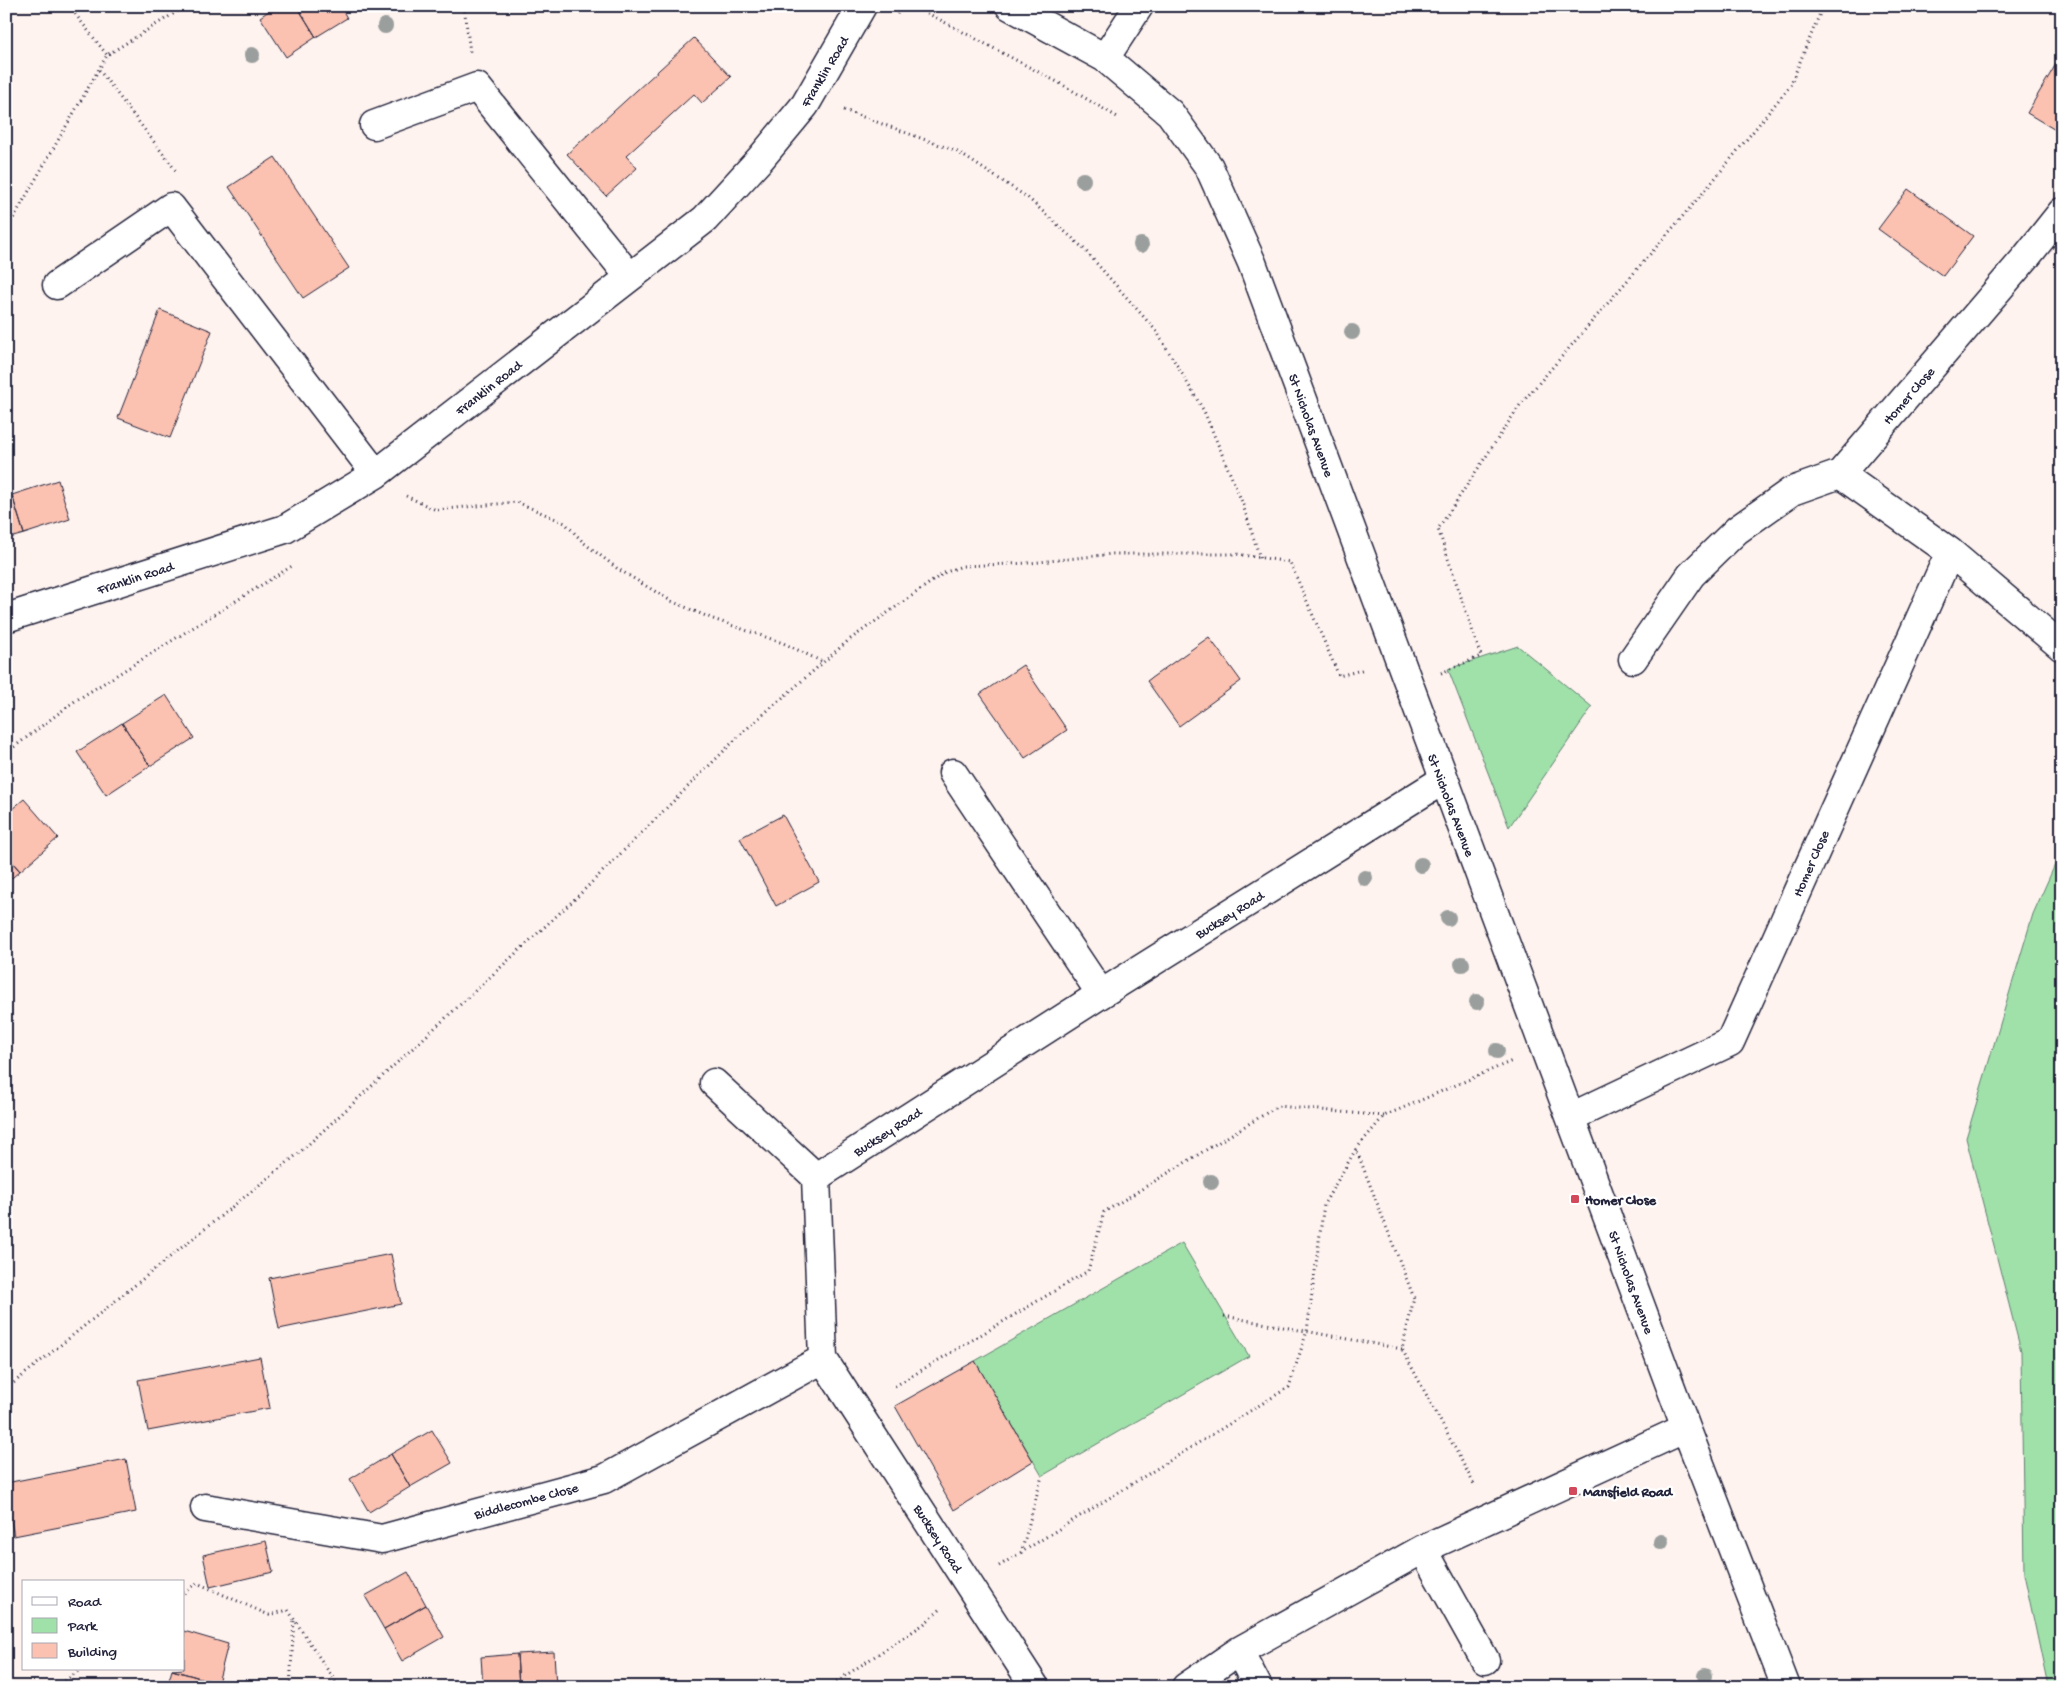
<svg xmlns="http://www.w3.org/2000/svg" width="2068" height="1693" viewBox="0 0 2068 1693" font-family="'Gochi Hand',sans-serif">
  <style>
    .green { fill: #a0e0a9; stroke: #618172 }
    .building { fill: #fbc1b1; stroke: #22223b }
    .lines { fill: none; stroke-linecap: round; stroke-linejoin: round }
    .minor-casing { stroke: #22223b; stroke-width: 31 }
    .path { stroke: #22223b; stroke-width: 3; stroke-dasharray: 1 4; stroke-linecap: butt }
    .minor { stroke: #fff; stroke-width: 28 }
    .tree { fill: #9a9f9e }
    .poi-dot { fill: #d1495b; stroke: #fff; stroke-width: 2 }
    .labels { text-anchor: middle; stroke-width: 4.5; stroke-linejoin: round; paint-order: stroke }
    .street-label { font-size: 14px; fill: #22223b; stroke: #fff }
    .poi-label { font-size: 14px; font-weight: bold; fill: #22223b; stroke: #fff; text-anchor: start }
  </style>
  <rect width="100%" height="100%" fill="#fef3ef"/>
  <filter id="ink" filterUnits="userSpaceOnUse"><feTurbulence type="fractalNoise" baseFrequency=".02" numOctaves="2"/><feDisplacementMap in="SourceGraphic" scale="10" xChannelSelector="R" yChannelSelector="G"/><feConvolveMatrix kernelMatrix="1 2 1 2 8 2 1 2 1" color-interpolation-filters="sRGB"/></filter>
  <g filter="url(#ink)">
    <path class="green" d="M 1518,646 L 1592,707 L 1509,827 L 1448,669 Z
      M 2062,849 L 2062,1687 L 2048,1687 L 2024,1574 L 2021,1351 L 1966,1138 L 2033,914 Z
      M 1182,1243 L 1249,1356 L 1042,1476 L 975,1361 Z"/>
    <path class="building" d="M 276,6 L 297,6 L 316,37 L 286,57 L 260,17 Z
      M 297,6 L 340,6 L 347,18 L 316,37 Z
      M 694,38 L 731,77 L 702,103 L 694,94 L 626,156 L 637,168 L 606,196 L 567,154 Z
      M 2062,54 L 2062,134 L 2027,113 Z
      M 275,157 L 349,268 L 303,298 L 229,187 Z
      M 1908,189 L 1973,236 L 1943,276 L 1878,229 Z
      M 160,310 L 212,331 L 170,438 L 118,418 Z
      M 58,480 L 70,519 L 24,534 L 12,495 Z
      M 12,495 L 24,534 L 6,539 L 6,496 Z
      M 1209,637 L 1241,681 L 1179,726 L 1147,681 Z
      M 1023,665 L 1067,730 L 1025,758 L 980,694 Z
      M 166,695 L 194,738 L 150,766 L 122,723 Z
      M 122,723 L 150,766 L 106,795 L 77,752 Z
      M 24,799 L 58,838 L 20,871 L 6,855 L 6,814 Z
      M 783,815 L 819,882 L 776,906 L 740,838 Z
      M 6,855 L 20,871 L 6,883 Z
      M 391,1254 L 401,1304 L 279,1329 L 269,1278 Z
      M 260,1357 L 270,1408 L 148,1431 L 138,1380 Z
      M 975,1361 L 1033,1461 L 954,1510 L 895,1406 Z
      M 432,1430 L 452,1463 L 410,1487 L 391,1454 Z
      M 391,1454 L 410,1487 L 369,1512 L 350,1479 Z
      M 126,1459 L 136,1512 L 14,1536 L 6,1497 L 6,1483 Z
      M 266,1541 L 273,1572 L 210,1587 L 203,1555 Z
      M 408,1572 L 426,1605 L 384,1629 L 365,1596 Z
      M 426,1605 L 444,1637 L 402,1661 L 384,1629 Z
      M 184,1631 L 228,1644 L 218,1683 L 172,1670 L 184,1669 Z
      M 554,1652 L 556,1687 L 519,1687 L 517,1654 Z
      M 517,1654 L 519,1687 L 483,1687 L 481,1657 Z
      M 172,1670 L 218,1683 L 216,1687 L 167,1687 Z"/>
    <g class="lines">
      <g class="minor-casing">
        <path id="minor" d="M 1010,6 L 1105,58 L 1170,113 L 1209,167 L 1252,263 L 1686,1428 L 1786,1687
          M 1105,58 L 1139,6
          M 374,125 L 477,87 L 629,276
          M 57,285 L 171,207 L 376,474
          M 1950,552 L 2062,647
          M 6,618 L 285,529 L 376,474 L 705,219 L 761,158 L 805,105 L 862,6
          M 1633,659 L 1691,575 L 1737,530 L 1792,491 L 1840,474
          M 953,773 L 1101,994
          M 714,1083 L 816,1177
          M 1571,1117 L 1730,1042 L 1950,552 L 1840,474 L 2027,256 L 2062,212
          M 205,1508 L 382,1539 L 604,1479 L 823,1359
          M 1423,1549 L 1485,1660
          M 1239,1651 L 1258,1687
          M 1035,1687 L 823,1359 L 816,1177 L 1101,994 L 1443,780
          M 1186,1687 L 1239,1651 L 1423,1549 L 1686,1428"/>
      </g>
      <path class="path" d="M 69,6 L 107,55
        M 464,6 L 470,52
        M 914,6 L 1063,85 L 1119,118
        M 897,14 L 902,6
        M 99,70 L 177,172
        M 844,110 L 956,151 L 1027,197 L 1083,248 L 1157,332 L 1204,411 L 1242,502 L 1260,558
        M 6,231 L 107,55 L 186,6
        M 406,496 L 436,510 L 517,502 L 565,523 L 584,543 L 618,569 L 671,601 L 713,619 L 783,643 L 823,662
        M 1441,673 L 1481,656 L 1438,529 L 1520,405 L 1708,187 L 1790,86 L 1823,6
        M 6,753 L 75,701 L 292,566
        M 1356,1149 L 1384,1116 L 1512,1061
        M 1224,1316 L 1402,1349
        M 895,1386 L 1088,1271 L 1104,1212 L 1278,1106 L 1384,1116
        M 6,1389 L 299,1153 L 577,897 L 743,732 L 849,640 L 944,573 L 962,566 L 1030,563 L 1113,554 L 1236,554 L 1290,562 L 1339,676 L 1365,669
        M 1021,1553 L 1042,1476
        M 999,1566 L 1289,1387 L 1307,1331 L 1324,1204 L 1356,1149 L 1414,1298 L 1402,1349 L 1475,1486
        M 184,1593 L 197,1583 L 269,1615 L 288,1610 L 339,1687
        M 57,1687 L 81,1669
        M 290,1687 L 294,1620
        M 828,1687 L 924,1624 L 942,1608"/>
      <use href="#minor" class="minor"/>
    </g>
    <g class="tree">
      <circle cx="385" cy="26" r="8"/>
      <circle cx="252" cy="55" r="8"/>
      <circle cx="1083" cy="180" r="8"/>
      <circle cx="1141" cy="245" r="8"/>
      <circle cx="1352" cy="332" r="8"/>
      <circle cx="1421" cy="865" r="8"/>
      <circle cx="1365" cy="878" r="8"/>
      <circle cx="1448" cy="918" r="8"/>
      <circle cx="1462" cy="964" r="8"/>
      <circle cx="1477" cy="1002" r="8"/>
      <circle cx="1497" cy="1051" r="8"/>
      <circle cx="1211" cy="1182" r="8"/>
      <circle cx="1661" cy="1542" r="8"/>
      <circle cx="1705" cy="1676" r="8"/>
    </g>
  </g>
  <g class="poi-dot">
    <rect x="1570" y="1194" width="10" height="10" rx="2.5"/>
    <rect x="1568" y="1486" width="10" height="10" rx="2.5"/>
  </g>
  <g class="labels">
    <g class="street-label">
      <text transform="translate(824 71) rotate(-59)" y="5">Franklin Road</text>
      <text transform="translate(488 387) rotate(-38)" y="5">Franklin Road</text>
      <text transform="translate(1908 395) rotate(-49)" y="5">Homer Close</text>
      <text transform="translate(1312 425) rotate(70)" y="5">St Nicholas Avenue</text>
      <text transform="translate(135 577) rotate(-18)" y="5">Franklin Road</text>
      <text transform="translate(1452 805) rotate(69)" y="5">St Nicholas Avenue</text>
      <text transform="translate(1810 863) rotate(-66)" y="5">Homer Close</text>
      <text transform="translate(1229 914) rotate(-32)" y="5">Bucksey Road</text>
      <text transform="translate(887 1131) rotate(-33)" y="5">Bucksey Road</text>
      <text transform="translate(1632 1282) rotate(70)" y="5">St Nicholas Avenue</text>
      <text transform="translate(526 1500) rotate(-15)" y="5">Biddlecombe Close</text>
      <text transform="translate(939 1538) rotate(57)" y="5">Bucksey Road</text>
    </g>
    <g class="poi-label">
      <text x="1585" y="1204">Homer Close</text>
      <text x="1583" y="1496">Mansfield Road</text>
    </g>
  </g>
  <rect width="2068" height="1693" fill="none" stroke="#fff" stroke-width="25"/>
  <rect x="12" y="12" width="2043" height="1668" fill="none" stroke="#22223b" stroke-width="2" filter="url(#ink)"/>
  <rect x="22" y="1580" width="162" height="90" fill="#ffffff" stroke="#a7a7b1"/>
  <rect x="32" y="1597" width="25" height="8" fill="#ffffff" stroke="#a7a7b1"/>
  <text x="68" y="1606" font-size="15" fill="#22223b">Road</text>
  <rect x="32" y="1618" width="25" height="15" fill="#a0e0a9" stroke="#a7a7b1"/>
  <text x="68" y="1630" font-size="15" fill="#22223b">Park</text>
  <rect x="32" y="1643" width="25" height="15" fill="#fbc1b1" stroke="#a7a7b1"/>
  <text x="68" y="1656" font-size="15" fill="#22223b">Building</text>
</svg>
